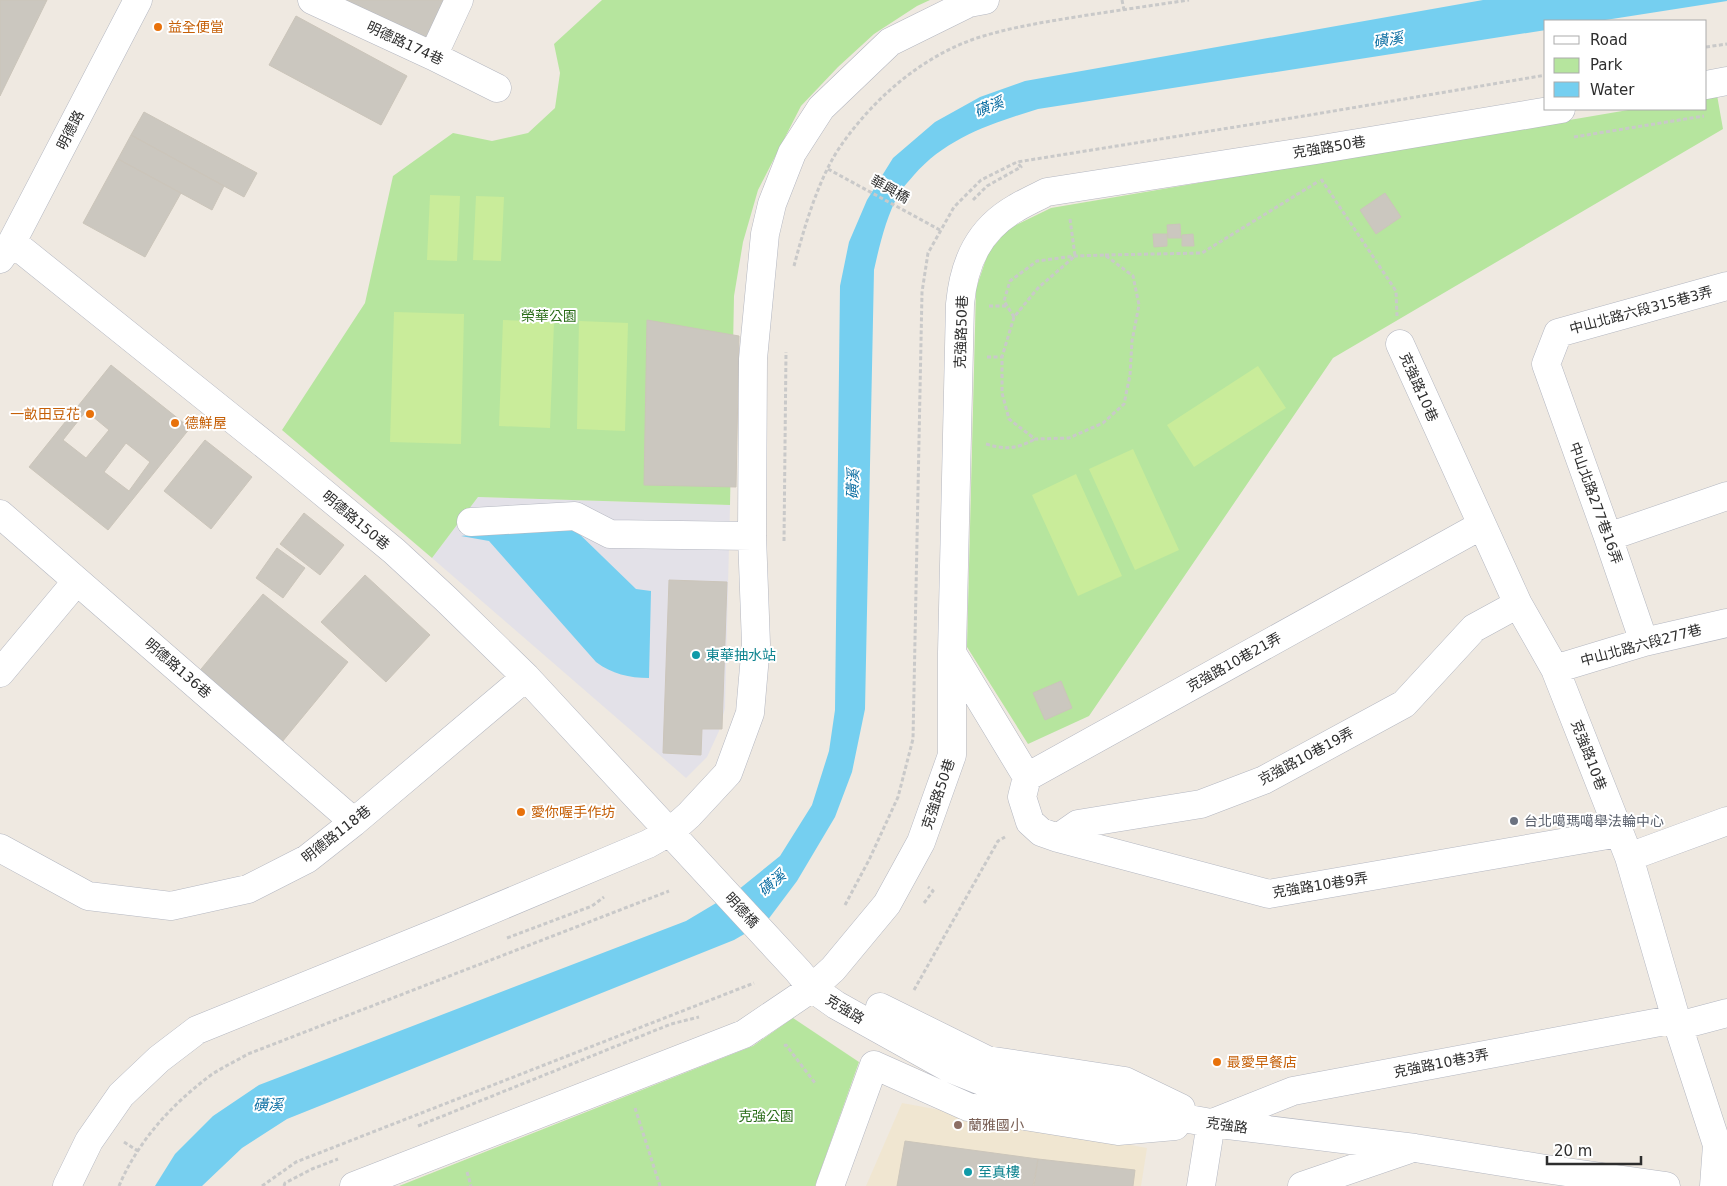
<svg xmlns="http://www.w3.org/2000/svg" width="1727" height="1186" viewBox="0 0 1727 1186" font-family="'DejaVu Sans','Noto Sans TC',sans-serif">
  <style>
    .industrial { fill: #e3e1e8 }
    .education { fill: #f0e6d1 }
    .green { fill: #b6e59e }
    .pitch { fill: #c9ec9a }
    .water { fill: #75cff0 }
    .building { fill: #cbc7bf; stroke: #cbc5ba; fill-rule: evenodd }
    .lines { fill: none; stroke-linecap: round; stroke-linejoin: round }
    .minor-casing { stroke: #b4b7c1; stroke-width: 29 }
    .path { stroke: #c9c9c9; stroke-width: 3; stroke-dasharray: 4 2.5; stroke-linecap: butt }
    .minor { stroke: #fff; stroke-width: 28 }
    .food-dot { fill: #e8710a; stroke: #fff; stroke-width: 2 }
    .culture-dot { fill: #0f9aa8; stroke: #fff; stroke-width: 2 }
    .worship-dot { fill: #6b7280; stroke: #fff; stroke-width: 2 }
    .education-dot { fill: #8d6e63; stroke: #fff; stroke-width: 2 }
    .labels { text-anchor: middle; stroke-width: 4; stroke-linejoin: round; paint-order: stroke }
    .food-label { font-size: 14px; fill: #c56008; stroke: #fff; text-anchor: start }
    .street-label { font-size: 14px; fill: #2e2e2e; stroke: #fff }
    .park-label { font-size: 14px; fill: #2c6e1b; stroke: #fff }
    .culture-label { font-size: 14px; fill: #0d838f; stroke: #fff; text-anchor: start }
    .worship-label { font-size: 14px; fill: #5b616d; stroke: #fff; text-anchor: start }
    .education-label { font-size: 14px; fill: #785e54; stroke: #fff; text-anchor: start }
    .water-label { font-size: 15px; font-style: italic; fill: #0d6fa3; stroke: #fff }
  </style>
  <rect width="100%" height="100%" fill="#efe9e1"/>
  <path class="industrial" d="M 478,497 L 730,505 L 725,708 L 719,731 L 707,757 L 686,778 L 432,558 Z"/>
  <path class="education" d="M 902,1103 L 1147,1148 L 1141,1186 L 866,1186 Z"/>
  <path class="green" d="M 602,0 L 930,0 L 917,6 L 874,34 L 838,67 L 801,106 L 758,190 L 743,242 L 734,296 L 730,505 L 478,497 L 432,558 L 282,430 L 365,303 L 393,176 L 453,133 L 492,141 L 528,133 L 555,108 L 560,73 L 554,44 Z
    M 1717,95 L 1723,129 L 1333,358 L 1089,716 L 1028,744 L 967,647 L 976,289 L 988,253 L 1008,229 L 1051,208 L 1634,109 L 1706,109 L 1706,97 Z
    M 793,1018 L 859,1062 L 815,1186 L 399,1186 L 753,1046 Z"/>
  <path class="pitch" d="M 430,195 L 460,196 L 457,261 L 427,260 Z
    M 476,196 L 504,197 L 501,261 L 473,260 Z
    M 394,312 L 464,314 L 461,444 L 390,442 Z
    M 503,320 L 554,322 L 550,428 L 499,426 Z
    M 579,321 L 628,323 L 625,431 L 577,429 Z
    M 1258,366 L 1286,408 L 1194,467 L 1167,425 Z
    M 1133,449 L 1179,550 L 1135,570 L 1089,469 Z
    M 1076,474 L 1122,576 L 1078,596 L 1032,495 Z"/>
  <path class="water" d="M 1483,0 L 1727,0 L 1727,1 L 1599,21 L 1546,21 L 1546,30 L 1038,109 C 992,123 946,138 914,175 C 909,181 903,187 899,193 C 886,218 880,243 874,270 L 865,709 L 852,772 L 835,817 L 797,881 L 767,921 L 734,940 L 287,1119 L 242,1148 L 202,1186 L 155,1186 L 175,1154 L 213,1116 L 259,1085 L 686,921 L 738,890 L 780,856 L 812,805 L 829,751 L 835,710 L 840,286 L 849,242 L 867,200 L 893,158 L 935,122 L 980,97 L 1025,81 Z
    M 568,523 L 636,589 L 651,591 L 649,678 C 629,678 612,674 596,662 L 489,541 L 461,536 Z"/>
  <path class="building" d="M 0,0 L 47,0 L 0,96 Z
    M 340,0 L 447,0 L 426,42 Z
    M 296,16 L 407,76 L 381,125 L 269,65 Z
    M 144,112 L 257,173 L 244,197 L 131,135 Z
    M 131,135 L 224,186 L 212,210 L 118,159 Z
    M 118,159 L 181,193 L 145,257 L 83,223 Z
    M 1385,193 L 1401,217 L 1376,234 L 1360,210 Z
    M 1180,224 L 1181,238 L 1168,238 L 1167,225 Z
    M 1153,234 L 1167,234 L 1167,246 L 1154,247 Z
    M 1193,234 L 1194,246 L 1182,246 L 1182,235 Z
    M 647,320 L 739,336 L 736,487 L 644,485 Z
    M 111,365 L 190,428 L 108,530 L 29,467 ZM 86,411 L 109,430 L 86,458 L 63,440 ZM 126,443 L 150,462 L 129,491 L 104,472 Z
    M 205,440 L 252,477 L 211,529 L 164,491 Z
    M 304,513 L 344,545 L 320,575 L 280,544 Z
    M 277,548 L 305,568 L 283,598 L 256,578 Z
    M 365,575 L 430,635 L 386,682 L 321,622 Z
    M 669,580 L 727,582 L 722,729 L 702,729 L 701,755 L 663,753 Z
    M 263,594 L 348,662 L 282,742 L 197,674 Z
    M 1061,681 L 1072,708 L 1045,720 L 1033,693 Z
    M 905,1141 L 1038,1159 L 1034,1186 L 897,1186 Z
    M 1038,1159 L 1135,1170 L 1133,1186 L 1033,1186 Z"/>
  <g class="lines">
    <g class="minor-casing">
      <path id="minor" d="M 312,0 L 433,56 L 497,88
        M 433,56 L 459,0
        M 1706,85 L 1727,81
        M 12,242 L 285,461 L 394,551 L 446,599 L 526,677 L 798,971 L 812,988 L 836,1005 L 949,1068 L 984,1082 L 1211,1123 L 1415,1148 L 1552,1170 L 1666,1186
        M 0,259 L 12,242 L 138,0
        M 1400,344 L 1518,604 L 1555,669 L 1629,857 L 1676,1019 L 1717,1145 L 1714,1186
        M 0,514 L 354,822
        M 471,522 L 575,516 L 610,534 L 752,536
        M 1482,525 L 1027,777 L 1022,797 L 1030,822 L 1041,832 L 1058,838 L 1269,894 L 1619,833
        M 1608,537 L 1727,496
        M 1644,642 L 1608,537 L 1546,364 L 1558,333 L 1727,286
        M 952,653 L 1027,777
        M 1555,669 L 1644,642 L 1727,623
        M 0,673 L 76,582
        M 1058,838 L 1078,824 L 1201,804 L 1264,780 L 1404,704 L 1474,628 L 1518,604
        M 0,848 L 88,896 L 171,906 L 248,889 L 307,859 L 354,822 L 526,677
        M 1629,857 L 1727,821
        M 880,1007 L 987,1060 L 1125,1081 L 1181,1108
        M 1678,1026 L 1727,1013
        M 1215,1122 L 1293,1091 L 1676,1019
        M 67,1186 L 89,1141 L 121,1095 L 159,1059 L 197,1030 L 446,929 L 648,844 L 671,831 L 689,815 L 728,773 L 750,713 L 756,644 L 752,536 L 753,359 L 765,234 L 772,204 L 792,153 L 821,108 L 890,42 L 969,3 L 985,0
        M 354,1186 L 744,1034 L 812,988 L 833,969 L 887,904 L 921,842 L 952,755 L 952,653 L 960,304 C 964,262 979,229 1016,208 C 1026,202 1037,197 1047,192 L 1316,150 L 1561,109
        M 830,1186 L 874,1065 L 968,1107 L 1118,1131 L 1175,1126
        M 1201,1186 L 1211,1123
        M 1302,1186 L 1407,1150"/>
    </g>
    <path class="path" d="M 1122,0 L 1124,10
      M 1706,47 L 1727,44
      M 1574,137 L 1704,116
      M 828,169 L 940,230
      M 1321,179 L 1396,291 L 1397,316
      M 973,200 L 987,186 L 1021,167 L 1017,162
      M 1070,219 L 1075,256
      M 1105,255 L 1202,253 L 1319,181
      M 794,266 C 804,228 819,176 842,144 C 876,96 924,55 980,37 C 1016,26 1051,21 1088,15 C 1121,10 1155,5 1189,0
      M 989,306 L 1007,306
      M 1014,317 L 1004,301 L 1010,281 L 1037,261 L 1075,256 L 1105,255 L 1133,276 L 1139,305 L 1132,341 L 1130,375 L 1124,404 L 1103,423 L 1069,438 L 1035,439 L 1009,419 L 1002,393 L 1002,357 L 1014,317 L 1038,288 L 1075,256
      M 987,357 L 1002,357
      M 986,444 C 1007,450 1016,449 1035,439
      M 784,541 L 786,352
      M 924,903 L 933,891 L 928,887
      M 845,905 L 869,860 L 898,797 L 913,739 L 922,292 L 928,253 L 954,207 L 981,180 L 1017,162 L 1310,115 L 1546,75
      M 507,938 L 592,906 L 604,897
      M 914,990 L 998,841 L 1005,837
      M 784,1046 L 786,1045 L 815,1083
      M 635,1108 L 660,1186
      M 418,1126 L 671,1024 L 699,1017
      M 124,1142 L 138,1151
      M 467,1172 L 471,1186
      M 119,1186 C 138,1141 172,1104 211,1075 C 223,1067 236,1061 248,1054 L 669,891
      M 262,1186 L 296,1162 L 754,983
      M 284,1186 L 285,1183 L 312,1169 L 338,1159"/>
    <use href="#minor" class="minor"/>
  </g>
  <g class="food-dot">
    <circle cx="158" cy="27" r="5"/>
    <circle cx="90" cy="414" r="5"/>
    <circle cx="175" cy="423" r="5"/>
    <circle cx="521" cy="812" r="5"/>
    <circle cx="1217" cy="1062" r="5"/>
  </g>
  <g class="culture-dot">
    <circle cx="696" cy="655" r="5"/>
    <circle cx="968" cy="1172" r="5"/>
  </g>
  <circle class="worship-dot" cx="1514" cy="821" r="5"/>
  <circle class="education-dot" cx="958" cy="1125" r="5"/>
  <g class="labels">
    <g class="food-label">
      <text x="168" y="32">益全便當</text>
      <text x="80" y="419" text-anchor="end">一畝田豆花</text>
      <text x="185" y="428">德鮮屋</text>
      <text x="531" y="817">愛你喔手作坊</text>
      <text x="1227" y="1067">最愛早餐店</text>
    </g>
    <g class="street-label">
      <text transform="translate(405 43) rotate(25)" y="5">明德路174巷</text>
      <text transform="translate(70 130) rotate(-63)" y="5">明德路</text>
      <text transform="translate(1329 147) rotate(-9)" y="5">克強路50巷</text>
      <text transform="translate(890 189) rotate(29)" y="5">華興橋</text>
      <text transform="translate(1641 310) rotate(-15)" y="5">中山北路六段315巷3弄</text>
      <text transform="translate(961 332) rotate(-88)" y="5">克強路50巷</text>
      <text transform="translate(1419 387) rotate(66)" y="5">克強路10巷</text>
      <text transform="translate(1596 503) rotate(70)" y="5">中山北路277巷16弄</text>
      <text transform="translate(356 520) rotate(40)" y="5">明德路150巷</text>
      <text transform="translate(1641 645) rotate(-15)" y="5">中山北路六段277巷</text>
      <text transform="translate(1234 662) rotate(-29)" y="5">克強路10巷21弄</text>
      <text transform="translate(178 668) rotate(41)" y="5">明德路136巷</text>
      <text transform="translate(1589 755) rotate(69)" y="5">克強路10巷</text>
      <text transform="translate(1306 756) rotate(-28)" y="5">克強路10巷19弄</text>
      <text transform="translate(938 794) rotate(-71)" y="5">克強路50巷</text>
      <text transform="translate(336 834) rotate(-38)" y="5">明德路118巷</text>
      <text transform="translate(1320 885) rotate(-9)" y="5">克強路10巷9弄</text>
      <text transform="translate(742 910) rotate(47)" y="5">明德橋</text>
      <text transform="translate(845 1009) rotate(31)" y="5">克強路</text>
      <text transform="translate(1441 1063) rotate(-11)" y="5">克強路10巷3弄</text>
      <text transform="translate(1227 1125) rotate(8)" y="5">克強路</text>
    </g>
    <g class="park-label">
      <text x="549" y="321">榮華公園</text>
      <text x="766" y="1121">克強公園</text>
    </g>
    <g class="culture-label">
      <text x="706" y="660">東華抽水站</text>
      <text x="978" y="1177">至真樓</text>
    </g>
    <g class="worship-label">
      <text x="1524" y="826">台北噶瑪噶舉法輪中心</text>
    </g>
    <g class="education-label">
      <text x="968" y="1130">蘭雅國小</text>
    </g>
    <g class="water-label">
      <text transform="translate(1388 40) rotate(-9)" y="5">磺溪</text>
      <text transform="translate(989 107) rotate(-22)" y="5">磺溪</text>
      <text transform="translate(853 484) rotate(-88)" y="5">磺溪</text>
      <text transform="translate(772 883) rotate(-40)" y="5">磺溪</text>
      <text x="268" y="1110">磺溪</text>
    </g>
  </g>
  <rect x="1544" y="20" width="162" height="90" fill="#ffffff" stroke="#ababab"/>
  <rect x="1554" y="36" width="25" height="8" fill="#ffffff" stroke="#ababab"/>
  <text x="1590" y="45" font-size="15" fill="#2e2e2e">Road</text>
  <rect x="1554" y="58" width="25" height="15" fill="#b6e59e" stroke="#ababab"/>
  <text x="1590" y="70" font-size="15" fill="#2e2e2e">Park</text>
  <rect x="1554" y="82" width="25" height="15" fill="#75cff0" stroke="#ababab"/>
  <text x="1590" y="95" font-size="15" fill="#2e2e2e">Water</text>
  <path d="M1547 1156v8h94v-8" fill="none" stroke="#2e2e2e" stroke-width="2.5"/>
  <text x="1554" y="1156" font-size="15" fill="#2e2e2e" stroke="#ffffff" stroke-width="4" paint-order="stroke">20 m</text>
</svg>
